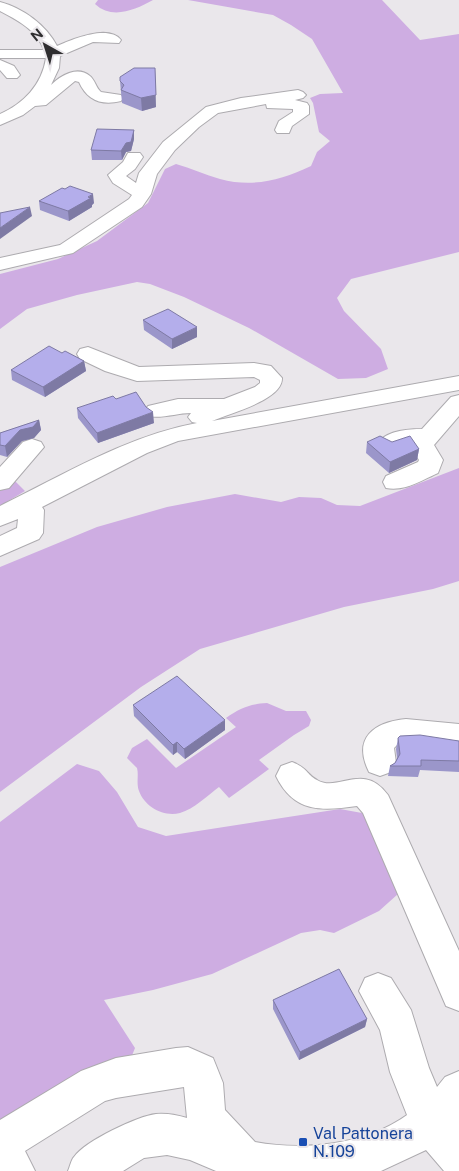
<svg xmlns="http://www.w3.org/2000/svg" width="459" height="1171" viewBox="0 0 459 1171" font-family="'Public Sans',sans-serif">
  <style>
    .green { fill: #ceade2 }
    .lines { fill: none; stroke-linecap: round; stroke-linejoin: round }
    .minor-casing { stroke: #adabaf; stroke-width: 2 }
    .minor { fill: #fff; fill-rule: evenodd }
    .wall { fill: #9b96ca }
    .shaded-wall { fill: #7e7aa4 }
    .building { fill: #b4aeeb; stroke: #7e7aa4 }
    .transit-dot { fill: #1a4fb4; stroke: #eae7eb; stroke-width: 2 }
    .labels { text-anchor: middle; stroke-width: 4; stroke-linejoin: round; paint-order: stroke }
    .near-transit-label { font-size: 16px; fill: #164399; stroke: #eae7eb; text-anchor: start }
  </style>
  <rect width="100%" height="100%" fill="#eae7eb"/>
  <path class="green" d="M 98,0 L 153,0 C 135,10 112,20 95,4 Z
    M 188,0 L 382,0 L 420,40 L 459,34 L 459,252 L 351,279 L 337,298 L 344,311 L 381,349 L 388,369 L 366,378 L 338,379 L 249,328 L 184,297 L 150,284 L 137,282 L 77,295 L 27,309 L 0,329 L 0,274 L 58,259 L 97,241 L 148,203 L 165,169 L 176,164 C 191,168 205,175 220,179 C 253,188 281,180 311,166 L 317,152 L 330,141 L 319,132 L 313,103 L 310,98 L 320,94 L 343,93 L 312,39 L 291,25 L 273,15 Z
    M 459,468 L 459,581 L 433,589 L 344,607 L 200,649 L 141,687 L 0,792 L 0,567 L 97,527 L 167,507 L 235,494 L 281,502 L 299,497 L 321,498 L 337,505 L 360,506 Z
    M 0,480 L 15,481 L 25,491 L 0,506 Z
    M 267,703 L 286,711 L 306,711 L 311,720 L 309,726 L 294,735 L 259,760 L 269,769 L 229,798 L 219,787 C 208,795 194,809 180,813 C 163,817 145,807 139,791 C 136,783 139,775 137,768 L 127,758 L 132,748 L 147,739 L 176,768 L 236,727 L 226,718 C 240,708 250,704 267,703 Z
    M 77,764 L 99,771 L 117,792 L 138,827 L 166,836 L 340,809 L 362,813 L 374,825 L 400,884 L 398,894 L 379,911 L 334,933 L 320,930 L 301,933 L 212,974 L 153,990 L 104,1000 L 135,1048 L 131,1058 L 0,1126 L 0,822 Z"/>
  <g class="lines">
    <g class="minor-casing">
      <path id="minor" d="M 0,2 C 23,8 46,25 57,46 C 72,39 109,24 121,40 L 119,43 L 93,42 L 60,56 L 59,68 L 51,85 C 60,76 77,65 90,76 C 95,80 96,88 101,92 L 121,95 L 123,98 L 121,101 C 101,106 87,100 79,82 L 75,81 L 46,105 L 35,106 L 23,115 L 0,125 L 0,114 C 23,104 42,85 46,58 L 0,58 L 0,50 L 44,50 C 37,30 17,20 0,11 Z
        M 0,60 L 14,66 L 20,75 L 17,78 L 7,78 L 0,70 Z
        M 298,90 L 303,92 L 306,95 L 303,98 L 295,100 L 307,103 L 309,106 L 309,114 L 292,126 L 289,133 L 277,133 L 275,130 L 279,121 L 293,112 L 293,109 L 267,108 L 266,104 L 218,113 L 199,127 L 175,150 L 157,174 L 151,194 L 142,207 L 73,253 L 0,270 L 0,258 L 60,245 L 129,199 L 132,195 L 113,183 L 108,175 L 123,162 L 128,153 L 140,153 L 143,157 L 135,169 L 126,176 L 136,183 L 139,173 L 163,142 L 206,107 L 241,98 Z
        M 88,347 L 139,367 L 254,363 L 271,366 L 282,378 C 283,400 230,413 212,421 L 459,376 L 459,390 L 178,441 L 147,453 L 42,507 L 44,510 L 43,533 L 39,539 L 0,556 L 0,536 L 17,528 L 18,519 L 0,526 L 0,506 C 63,475 127,436 197,423 L 192,422 L 188,417 L 191,413 C 177,413 162,419 148,416 L 144,411 L 148,406 L 178,399 L 224,399 L 255,387 L 260,383 L 260,380 L 254,377 L 137,381 L 105,371 L 80,359 L 77,354 L 80,349 Z
        M 459,395 L 459,416 L 434,445 L 443,460 L 438,473 C 422,480 404,492 386,488 L 383,482 L 386,476 L 418,462 L 419,460 L 409,444 L 390,451 L 382,448 L 378,443 C 386,431 408,429 422,429 L 451,397 Z
        M 32,439 L 41,442 L 44,447 L 9,488 L 0,490 L 0,467 L 23,442 Z
        M 406,719 L 459,724 L 459,750 L 418,744 L 397,745 L 394,748 L 396,763 L 391,772 L 380,776 L 369,772 C 352,738 374,722 406,719 Z
        M 292,762 C 308,768 306,774 317,780 C 338,793 363,761 388,795 L 459,951 L 459,1011 L 446,1006 L 363,813 L 357,806 C 321,811 294,813 276,776 L 281,766 Z
        M 378,973 L 391,978 L 411,1010 L 429,1068 L 437,1087 L 445,1077 L 459,1071 L 459,1171 L 444,1171 L 426,1150 L 381,1171 L 216,1171 L 190,1160 L 167,1155 L 144,1158 L 123,1171 L 68,1171 C 70,1167 71,1160 74,1157 C 85,1141 138,1116 156,1114 C 167,1113 177,1115 187,1118 L 184,1087 L 116,1098 L 105,1101 L 25,1151 L 35,1171 L 0,1171 L 0,1120 L 81,1071 L 116,1058 L 176,1048 L 188,1047 L 213,1058 L 223,1083 L 225,1110 L 255,1142 C 304,1151 365,1145 407,1115 L 390,1072 L 380,1030 L 359,991 L 365,978 Z"/>
    </g>
    <use href="#minor" class="minor"/>
  </g>
  <path class="wall" d="M 120,81 L 156,107 L 142,111 L 122,103 Z
    M 134,130 L 134,139 L 131,151 L 126,152 L 122,160 L 92,160 L 91,150 Z
    M 39,201 L 94,203 L 92,205 L 92,207 L 69,221 L 40,210 Z
    M 143,320 L 197,337 L 172,349 L 144,330 Z
    M 62,353 L 84,361 L 86,371 L 45,397 L 12,380 L 11,370 Z
    M 116,399 L 154,423 L 98,443 L 78,418 L 77,408 Z
    M 39,420 L 41,430 L 34,438 L 22,441 L 7,457 L 0,455 L 0,433 Z
    M 367,442 L 392,442 L 419,449 L 417,460 L 389,473 L 366,453 Z
    M 133,705 L 225,730 L 185,759 L 177,752 L 173,755 L 134,716 Z
    M 398,738 L 459,741 L 459,772 L 420,770 L 418,777 L 388,776 L 390,766 L 395,763 L 397,758 L 396,749 Z
    M 273,1000 L 367,1019 L 365,1027 L 299,1060 L 273,1009 Z"/>
  <path class="shaded-wall" d="M 155,68 L 156,107 L 142,111 L 141,98 Z
    M 134,130 L 134,139 L 131,151 L 126,152 L 122,160 L 121,151 Z
    M 93,194 L 94,203 L 92,205 L 92,207 L 69,221 L 68,211 Z
    M 30,207 L 32,216 L 0,239 L 0,228 Z
    M 197,327 L 197,337 L 172,349 L 172,339 Z
    M 84,361 L 86,371 L 45,397 L 43,387 Z
    M 153,412 L 154,423 L 98,443 L 97,433 Z
    M 39,420 L 41,430 L 34,438 L 22,441 L 7,457 L 5,446 L 20,430 Z
    M 419,449 L 417,460 L 389,473 L 390,462 Z
    M 225,720 L 225,730 L 185,759 L 184,749 Z
    M 177,742 L 177,752 L 173,755 L 173,745 Z
    M 367,1019 L 365,1027 L 299,1060 L 300,1052 Z"/>
  <path class="building" d="M 134,68 L 155,68 L 156,95 L 141,98 L 121,90 L 124,85 L 120,81 L 120,77 Z
    M 97,129 L 134,130 L 131,142 L 126,143 L 121,151 L 91,150 Z
    M 70,186 L 93,194 L 88,197 L 91,198 L 68,211 L 39,201 L 62,188 L 65,189 Z
    M 30,207 L 0,228 L 0,213 Z
    M 168,309 L 197,327 L 172,339 L 143,320 Z
    M 49,346 L 62,353 L 65,351 L 84,361 L 43,387 L 11,370 Z
    M 136,392 L 146,407 L 153,412 L 97,433 L 77,408 L 113,396 L 116,399 Z
    M 39,420 L 33,427 L 20,430 L 5,446 L 0,445 L 0,433 Z
    M 380,436 L 392,442 L 410,436 L 419,449 L 390,462 L 367,442 Z
    M 177,676 L 225,720 L 184,749 L 177,742 L 173,745 L 133,705 Z
    M 420,735 L 459,741 L 459,761 L 421,760 L 421,766 L 390,766 L 395,763 L 400,754 L 398,738 L 400,736 Z
    M 339,969 L 367,1019 L 300,1052 L 273,1000 Z"/>
  <rect class="transit-dot" x="298" y="1137" width="10" height="10" rx="2.5"/>
  <g class="labels">
    <g class="near-transit-label">
      <text x="313" y="1139">Val Pattonera<tspan x="313" dy="18">N.109</tspan></text>
    </g>
  </g>
  <g transform="translate(45 45) rotate(321)" stroke="#eae7eb" stroke-width="4" paint-order="stroke">
  <path d="M0-4L9 19L0 12L-9 19Z" fill="#2f2e30"/>
  <text y="-8" font-size="14" font-weight="bold" text-anchor="middle" fill="#2f2e30">N</text>
  </g>
</svg>
